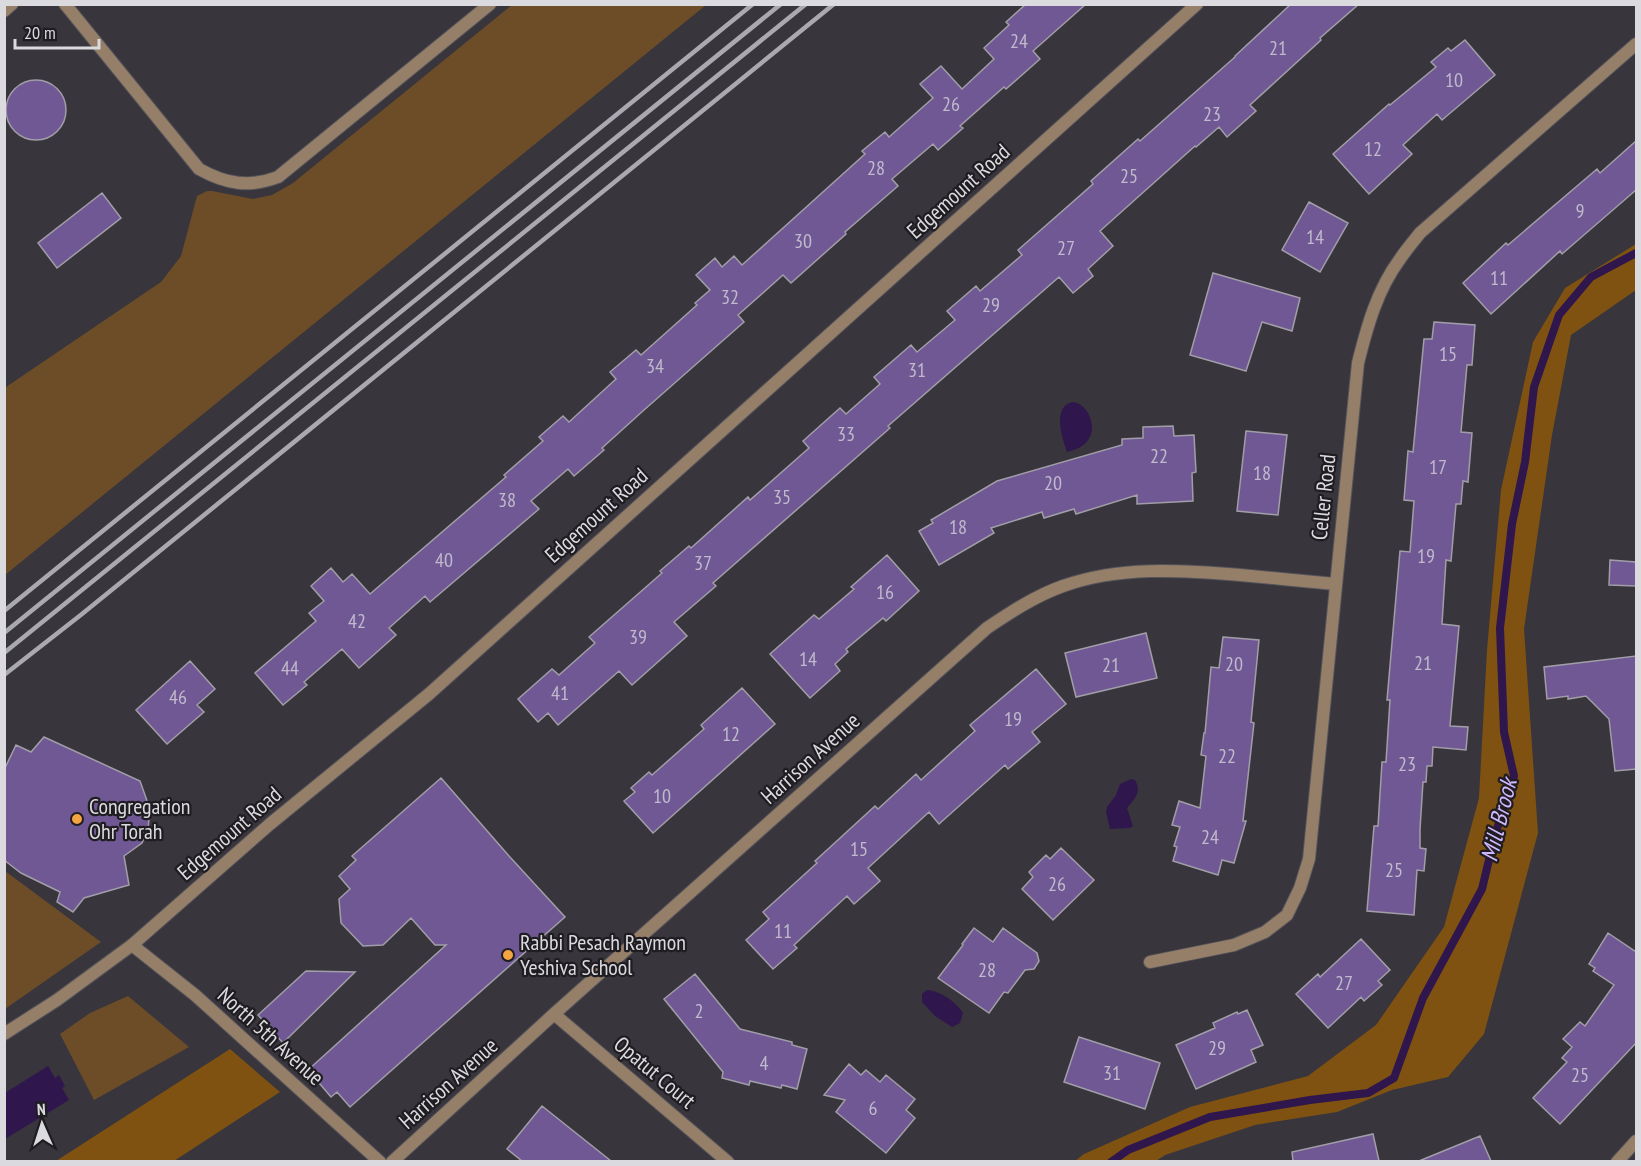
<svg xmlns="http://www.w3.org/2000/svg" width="1641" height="1166" viewBox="0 0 1641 1166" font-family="'PT Sans Narrow',sans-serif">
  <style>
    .green { fill: #6c4d28 }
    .forest { fill: #7f5212 }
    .water { fill: #2f164c }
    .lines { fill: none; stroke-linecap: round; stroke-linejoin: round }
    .stream { stroke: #2f164c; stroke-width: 8 }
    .building { fill: #705894; stroke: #a19ea7; stroke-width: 1.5 }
    .service-casing { stroke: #55535a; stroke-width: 14 }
    .minor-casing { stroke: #55535a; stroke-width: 14 }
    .service { stroke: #957f68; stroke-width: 12 }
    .minor { stroke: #957f68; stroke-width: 12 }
    .rail { stroke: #aaa9af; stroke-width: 4.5 }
    .poi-dot { fill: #f2a541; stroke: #1f1d21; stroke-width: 2 }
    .labels { text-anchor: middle; stroke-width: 4.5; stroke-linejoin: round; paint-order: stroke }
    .number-label { font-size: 20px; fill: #c0bacc }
    .street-label { font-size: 22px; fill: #dbdadf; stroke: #1f1d21 }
    .poi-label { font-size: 22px; fill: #dbdadf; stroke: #1f1d21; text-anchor: start }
    .water-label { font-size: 24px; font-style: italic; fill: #d2b8fe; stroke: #1f1d21 }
  </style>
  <rect width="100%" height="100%" fill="#38353d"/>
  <path class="green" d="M 513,4 L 706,5 L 5,575 L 5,385 L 6,387 L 161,282 L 181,256 L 197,196 L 207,191 L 212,191 L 253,199 L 272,195 L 293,183 Z
    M 5,871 L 101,942 L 5,1009 Z
    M 128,996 L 189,1047 L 94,1100 L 60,1034 L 90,1013 Z"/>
  <path class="forest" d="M 1636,244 L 1636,290 L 1571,335 L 1552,435 L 1524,629 L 1538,833 L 1484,1034 L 1448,1077 L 1392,1090 L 1337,1112 L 1255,1125 L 1165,1155 L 1156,1161 L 1075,1161 L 1084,1154 L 1190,1107 L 1308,1076 L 1376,1025 L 1444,927 L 1479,798 L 1487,650 L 1501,490 L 1533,342 L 1565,288 Z
    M 230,1049 L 280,1092 L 174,1161 L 56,1161 Z"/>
  <path class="water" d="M 1072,402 C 1088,403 1098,427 1088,440 C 1084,447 1074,450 1067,452 C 1062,437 1052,408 1072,402 Z
    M 1131,779 L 1135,780 C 1142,792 1135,798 1127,808 L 1133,826 L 1130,828 L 1110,829 L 1106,812 L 1107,807 L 1116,795 L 1120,784 Z
    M 927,990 C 941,991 956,1002 963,1013 L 960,1023 L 952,1027 L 935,1016 L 922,1002 L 922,994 Z
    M 48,1066 L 55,1078 L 59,1075 L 65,1086 L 62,1088 L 69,1100 L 5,1139 L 5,1093 Z"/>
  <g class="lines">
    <path class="stream" d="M 1111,1162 L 1128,1150 L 1210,1117 L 1310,1100 L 1368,1093 L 1394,1078 L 1423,998 L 1482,889 L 1495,835 L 1514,776 L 1504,732 L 1500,628 L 1512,524 L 1525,462 L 1534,387 L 1559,315 L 1591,277 L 1636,253"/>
  </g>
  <path class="building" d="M 1026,4 L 1086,4 L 1033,51 L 1040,59 L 1006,89 L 1004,87 L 960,126 L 963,128 L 938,150 L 933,144 L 892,179 L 898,186 L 845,232 L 846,234 L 791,283 L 783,275 L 738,315 L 744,322 L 644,410 L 602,448 L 604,450 L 574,476 L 568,469 L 531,501 L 539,509 L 430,602 L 425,596 L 389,628 L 396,635 L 359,668 L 342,649 L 304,682 L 307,685 L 283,705 L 255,673 L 316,621 L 309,613 L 324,601 L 311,586 L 331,568 L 343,582 L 352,574 L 370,594 L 506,477 L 504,475 L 543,441 L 539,437 L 563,416 L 569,422 L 616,379 L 610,372 L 636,350 L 641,355 L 697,305 L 695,303 L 710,290 L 696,275 L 715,258 L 722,267 L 734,256 L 742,265 L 865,154 L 862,151 L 885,132 L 889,137 L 933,98 L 920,84 L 941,66 L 962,89 L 994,59 L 984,48 L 1009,25 L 1006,22 Z
    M 1291,4 L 1359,4 L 1320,38 L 1321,40 L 1250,105 L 1256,111 L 1227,137 L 1219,127 L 1196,147 L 1195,146 L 1100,231 L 1113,246 L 1088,269 L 1093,276 L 1073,293 L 1059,277 L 888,426 L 890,428 L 713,583 L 716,586 L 674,622 L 687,636 L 632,685 L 619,671 L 558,725 L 548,713 L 538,722 L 518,699 L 552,669 L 559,675 L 595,643 L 589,637 L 662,573 L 660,571 L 689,546 L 691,548 L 748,497 L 750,500 L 809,448 L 803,441 L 840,408 L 846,414 L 880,384 L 874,377 L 911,345 L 917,352 L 955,320 L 947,311 L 976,286 L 980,291 L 1022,255 L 1018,250 L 1093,184 L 1091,181 L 1138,139 L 1140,141 L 1235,57 L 1235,56 Z
    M 1465,40 L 1495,75 L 1442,120 L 1437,114 L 1403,145 L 1412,154 L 1369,194 L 1333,154 L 1389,104 L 1390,105 L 1436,67 L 1431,62 L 1448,48 L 1451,51 Z
    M6 110a30 30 0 1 1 60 0a30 30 0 1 1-60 0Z
    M 1636,141 L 1636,190 L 1562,254 L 1560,251 L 1491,314 L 1463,283 L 1506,243 L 1508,245 L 1597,169 L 1600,173 Z
    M 102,193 L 121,218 L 57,268 L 38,243 Z
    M 1309,202 L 1348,223 L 1320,272 L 1282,250 Z
    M 1213,273 L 1300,298 L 1292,331 L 1262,322 L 1246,371 L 1190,355 Z
    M 1434,322 L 1475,325 L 1472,365 L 1467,365 L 1461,432 L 1472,433 L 1468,482 L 1463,481 L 1461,504 L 1456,504 L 1451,561 L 1446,560 L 1442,624 L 1459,626 L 1450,726 L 1468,727 L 1466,750 L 1433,747 L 1432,766 L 1427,766 L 1426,782 L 1423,782 L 1420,829 L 1420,848 L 1426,849 L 1424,871 L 1417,870 L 1414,915 L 1367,911 L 1374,826 L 1378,826 L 1382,762 L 1386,762 L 1390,700 L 1387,700 L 1400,551 L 1410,552 L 1414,501 L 1404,500 L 1408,451 L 1413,452 L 1424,339 L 1432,339 Z
    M 1173,426 L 1174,436 L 1194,435 L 1196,472 L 1192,473 L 1193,501 L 1137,504 L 1137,495 L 1076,514 L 1074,509 L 1044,518 L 1042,512 L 991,528 L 994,533 L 939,565 L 919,531 L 933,523 L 931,520 L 997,481 L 1122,445 L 1122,439 L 1143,438 L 1143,427 Z
    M 1246,431 L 1287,435 L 1278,515 L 1237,511 Z
    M 887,555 L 919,591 L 886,621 L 883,618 L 846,649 L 848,652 L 835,664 L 840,671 L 810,698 L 770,654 L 814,615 L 819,619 L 854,589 L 851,587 Z
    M 1610,560 L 1636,562 L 1636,586 L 1609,585 Z
    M 1146,633 L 1157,678 L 1076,697 L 1065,653 Z
    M 1223,637 L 1259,640 L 1251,722 L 1254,723 L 1243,821 L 1246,821 L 1234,863 L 1222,860 L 1218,875 L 1173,861 L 1177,847 L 1174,846 L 1180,827 L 1172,825 L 1179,801 L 1200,808 L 1206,756 L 1201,755 L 1204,733 L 1205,733 L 1211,667 L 1219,668 Z
    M 1636,656 L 1636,769 L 1615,771 L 1609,719 L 1586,696 L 1568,699 L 1568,696 L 1547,699 L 1544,667 Z
    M 190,661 L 215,689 L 197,705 L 204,712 L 167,744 L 136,710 Z
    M 1036,669 L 1066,704 L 1032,732 L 1040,742 L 1008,769 L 1005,765 L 939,824 L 929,812 L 868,868 L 880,881 L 854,904 L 847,896 L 794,945 L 797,948 L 773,969 L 746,940 L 769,919 L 763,912 L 817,863 L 815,861 L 875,806 L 878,809 L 916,774 L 921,780 L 975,731 L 970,725 Z
    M 742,688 L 775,724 L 653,833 L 624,801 L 635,792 L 631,788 L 649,772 L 652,775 L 704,729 L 701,725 Z
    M 44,737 L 140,781 L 150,809 L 148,829 L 142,843 L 124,856 L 129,885 L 84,898 L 73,912 L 57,902 L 60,892 L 21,873 L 4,860 L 4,770 L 16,745 L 31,752 Z
    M 441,778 L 509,856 L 565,917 L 350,1107 L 337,1092 L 331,1097 L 308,1070 L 446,945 L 435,945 L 411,918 L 383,945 L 363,946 L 341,923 L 339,899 L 350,889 L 339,876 L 356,860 L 352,856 Z
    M 1061,848 L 1094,880 L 1053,920 L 1022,889 L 1033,877 L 1029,872 L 1046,855 L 1050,859 Z
    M 974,928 L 993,942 L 1003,928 L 1037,953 L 1039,961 L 1034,969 L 1025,970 L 1008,993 L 1004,992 L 989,1013 L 938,978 L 963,945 L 962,944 Z
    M 1608,933 L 1636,952 L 1636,1043 L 1560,1124 L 1533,1098 L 1567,1062 L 1562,1058 L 1572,1047 L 1563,1039 L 1580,1022 L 1585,1026 L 1614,985 L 1593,971 L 1595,968 L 1589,964 Z
    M 1361,939 L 1390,970 L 1378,981 L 1382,985 L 1364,1001 L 1361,997 L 1328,1028 L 1296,994 L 1318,974 L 1320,977 Z
    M 306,971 L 355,972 L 283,1043 L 258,1015 Z
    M 695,974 L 740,1029 L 792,1042 L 792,1045 L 807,1049 L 797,1089 L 782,1085 L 781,1088 L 750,1081 L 749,1085 L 722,1078 L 723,1072 L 664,999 Z
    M 1247,1010 L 1263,1045 L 1251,1050 L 1256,1062 L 1196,1089 L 1176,1045 L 1215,1028 L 1213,1023 L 1237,1012 L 1238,1014 Z
    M 1079,1037 L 1160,1063 L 1145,1109 L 1064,1082 Z
    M 849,1064 L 861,1075 L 866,1070 L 880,1082 L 886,1075 L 915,1099 L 906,1110 L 915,1118 L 886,1153 L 836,1112 L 845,1100 L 824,1095 Z
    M 542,1106 L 611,1161 L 522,1161 L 507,1149 Z
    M 1373,1134 L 1379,1161 L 1293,1161 L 1292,1152 Z
    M 1480,1136 L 1491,1161 L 1419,1161 Z"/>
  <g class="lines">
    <g class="service-casing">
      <path id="service" d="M 65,4 L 199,169 C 226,184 249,188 278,177 L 490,4
        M 4,11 L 12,4
        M 132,945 L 195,995 L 380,1162"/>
    </g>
    <g class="minor-casing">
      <path id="minor" d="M 1150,962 L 1234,945 L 1265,932 L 1287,915 L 1300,888 L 1309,859 L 1358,363 C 1367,327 1377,290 1400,259 C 1406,250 1413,242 1420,233 L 1636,44
        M 554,1014 L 728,1162
        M 4,1034 L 57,1000 L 132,945 L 270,824 L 429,694 L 1197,4
        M 392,1162 L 554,1014 L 987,628 C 1011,612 1035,596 1063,586 C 1120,566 1180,570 1240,575 C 1272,578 1303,581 1335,584
        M 1617,1162 L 1636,1141"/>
    </g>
    <use href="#service" class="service"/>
    <use href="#minor" class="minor"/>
    <path class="rail" d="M 4,611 L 753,4
      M 4,633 L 781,4
      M 4,653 L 806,4
      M 4,675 L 82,614 L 834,4"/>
  </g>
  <g class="poi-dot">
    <circle cx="77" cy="819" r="6"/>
    <circle cx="508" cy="955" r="6"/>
  </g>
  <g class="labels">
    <g class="number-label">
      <text x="1019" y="48">24</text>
      <text x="1278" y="55">21</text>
      <text x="1454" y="87">10</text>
      <text x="951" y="111">26</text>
      <text x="1212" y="121">23</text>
      <text x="1373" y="156">12</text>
      <text x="876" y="175">28</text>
      <text x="1129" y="183">25</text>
      <text x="1580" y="218">9</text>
      <text x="1315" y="244">14</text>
      <text x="803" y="248">30</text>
      <text x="1066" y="255">27</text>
      <text x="1499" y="285">11</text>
      <text x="730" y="304">32</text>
      <text x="991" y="312">29</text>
      <text x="1448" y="361">15</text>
      <text x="655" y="373">34</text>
      <text x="917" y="377">31</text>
      <text x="846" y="441">33</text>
      <text x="1159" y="463">22</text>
      <text x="1438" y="474">17</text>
      <text x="1262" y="480">18</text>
      <text x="1053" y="490">20</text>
      <text x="782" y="504">35</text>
      <text x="507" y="507">38</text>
      <text x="958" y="534">18</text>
      <text x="1426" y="563">19</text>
      <text x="444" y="567">40</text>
      <text x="703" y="570">37</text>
      <text x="885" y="599">16</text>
      <text x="357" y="628">42</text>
      <text x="638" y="644">39</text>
      <text x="808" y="666">14</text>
      <text x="1423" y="670">21</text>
      <text x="1234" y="671">20</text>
      <text x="1111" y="672">21</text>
      <text x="290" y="675">44</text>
      <text x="560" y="700">41</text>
      <text x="178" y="704">46</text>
      <text x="1013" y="726">19</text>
      <text x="731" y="741">12</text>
      <text x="1227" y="763">22</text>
      <text x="1407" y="771">23</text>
      <text x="662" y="803">10</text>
      <text x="1210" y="844">24</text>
      <text x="859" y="856">15</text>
      <text x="1394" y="877">25</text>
      <text x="1057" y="891">26</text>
      <text x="783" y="938">11</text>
      <text x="987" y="977">28</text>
      <text x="1344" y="990">27</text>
      <text x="699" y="1018">2</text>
      <text x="1217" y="1055">29</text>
      <text x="764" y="1070">4</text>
      <text x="1112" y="1080">31</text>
      <text x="1580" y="1082">25</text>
      <text x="873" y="1115">6</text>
    </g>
    <g class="street-label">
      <text transform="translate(958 191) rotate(-42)" y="8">Edgemount Road</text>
      <text transform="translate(1323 497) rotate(-84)" y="8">Celler Road</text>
      <text transform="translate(596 515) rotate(-42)" y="8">Edgemount Road</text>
      <text transform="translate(810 758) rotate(-42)" y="8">Harrison Avenue</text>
      <text transform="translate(229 833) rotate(-41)" y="8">Edgemount Road</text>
      <text transform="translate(271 1036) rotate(42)" y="8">North 5th Avenue</text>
      <text transform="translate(655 1072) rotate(40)" y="8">Opatut Court</text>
      <text transform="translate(448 1083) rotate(-42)" y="8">Harrison Avenue</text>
    </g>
    <g class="poi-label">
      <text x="89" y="814">Congregation<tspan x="89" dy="25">Ohr Torah</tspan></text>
      <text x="520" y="950">Rabbi Pesach Raymon<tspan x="520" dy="25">Yeshiva School</tspan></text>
    </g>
    <g class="water-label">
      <text transform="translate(1499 820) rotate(-76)" y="8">Mill Brook</text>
    </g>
  </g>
  <rect width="1641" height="1166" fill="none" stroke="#dbdadf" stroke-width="12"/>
  <g transform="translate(42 1124) rotate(357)" stroke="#1f1d21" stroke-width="4.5" paint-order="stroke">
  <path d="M0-4.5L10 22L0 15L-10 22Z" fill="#dbdadf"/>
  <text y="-9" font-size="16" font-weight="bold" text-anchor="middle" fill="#dbdadf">N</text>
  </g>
  <path d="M15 39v9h84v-9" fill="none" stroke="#dbdadf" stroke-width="3"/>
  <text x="24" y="39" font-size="18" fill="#dbdadf" stroke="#1f1d21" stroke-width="4.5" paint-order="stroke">20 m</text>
</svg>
